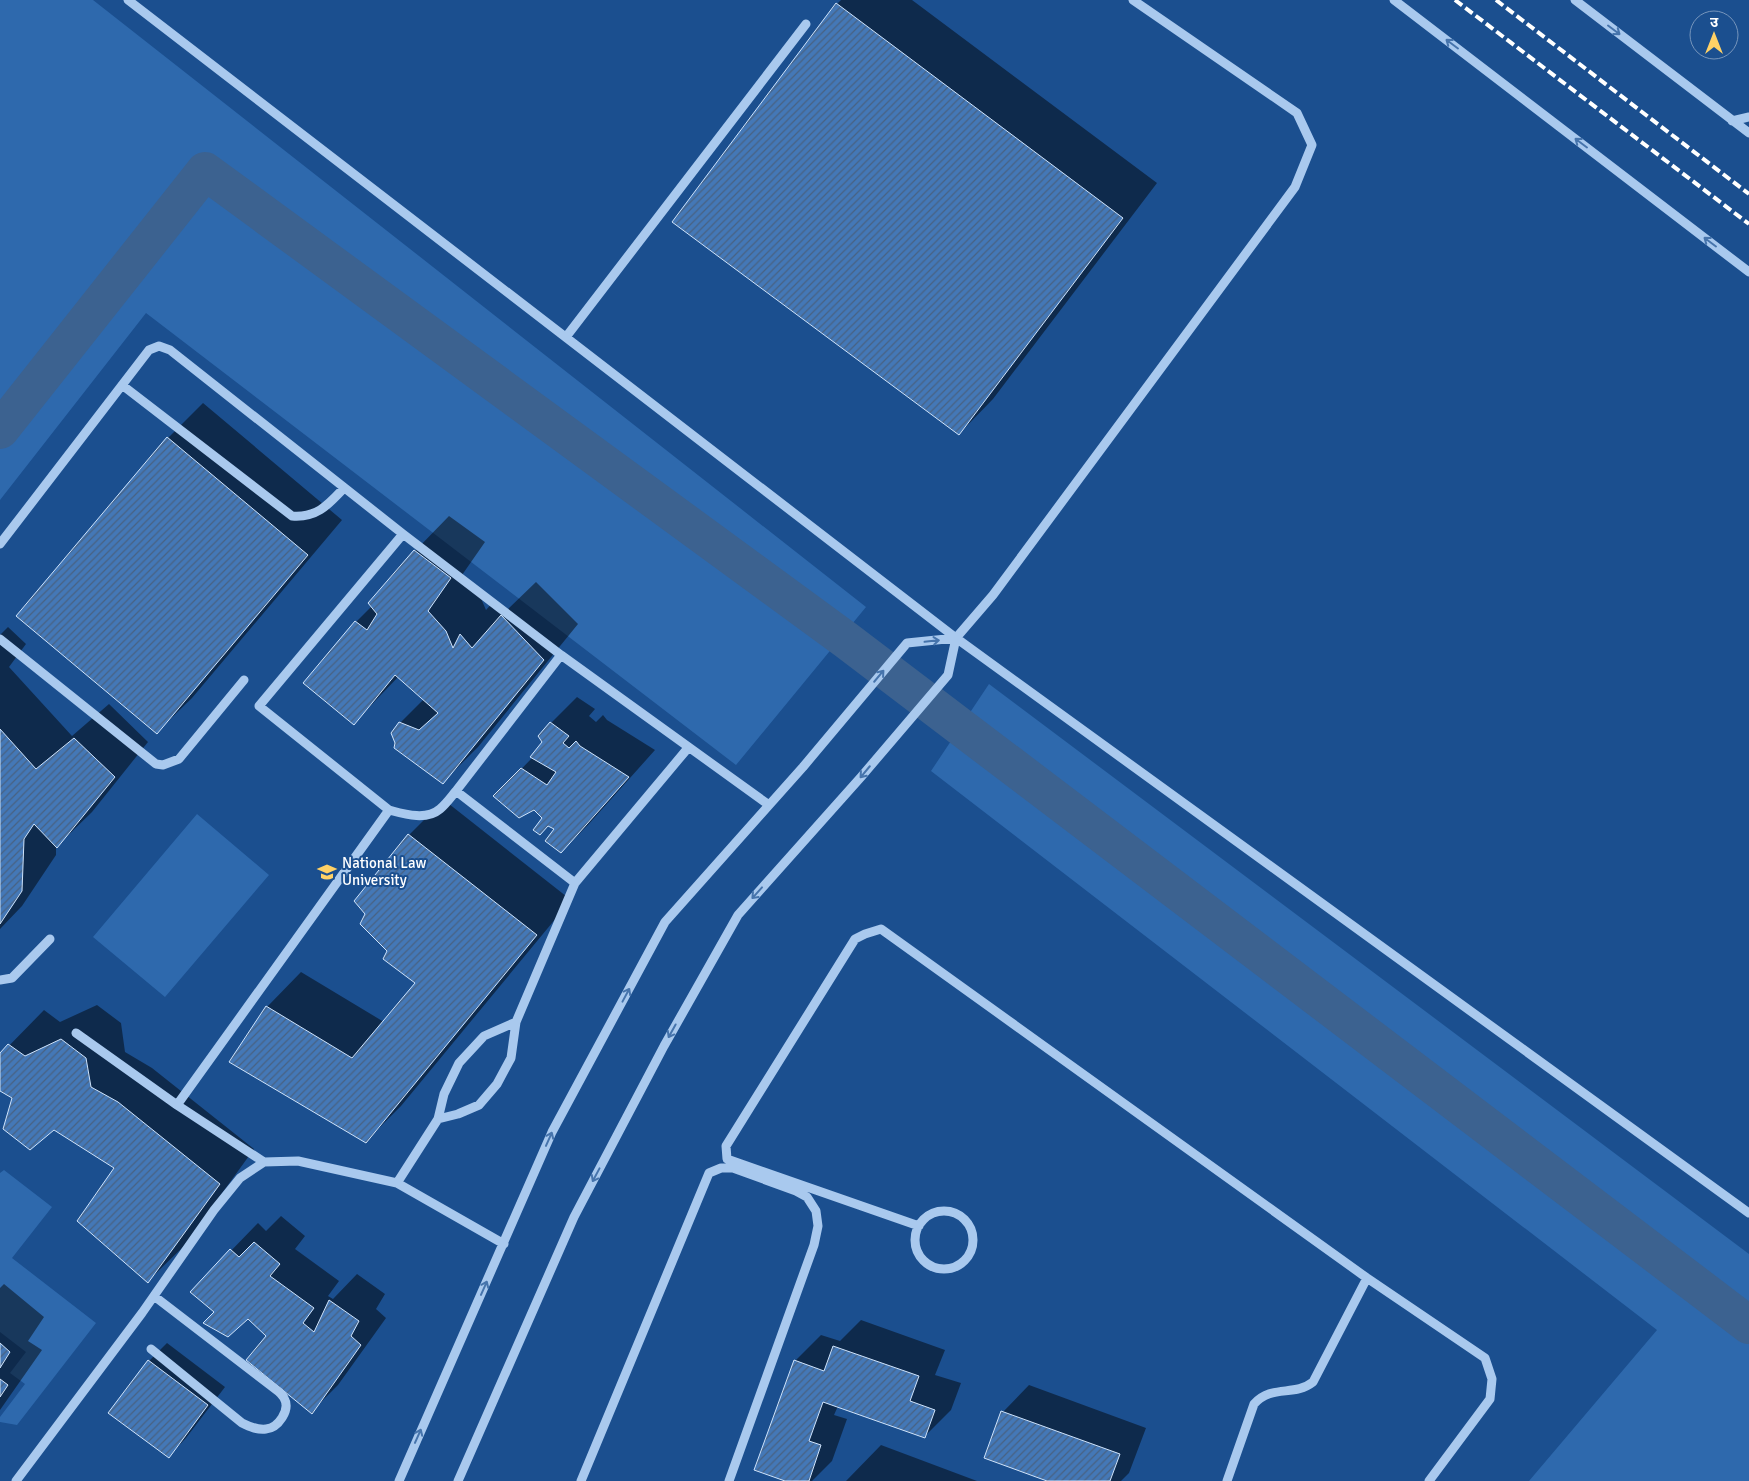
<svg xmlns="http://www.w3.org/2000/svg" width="1749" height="1481" viewBox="0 0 1749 1481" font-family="Signika,'Noto Sans Devanagari',sans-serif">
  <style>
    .park { fill: #2e69ad }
    .shadow { fill: #0007 }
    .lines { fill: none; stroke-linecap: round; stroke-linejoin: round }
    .canal { stroke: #3c6290; stroke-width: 38 }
    .building { fill: url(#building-hatch); stroke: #cfe3fa }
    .minor { stroke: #a9c9ee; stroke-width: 9 }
    .rail { stroke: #fff; stroke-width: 4; stroke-dasharray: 9 4; stroke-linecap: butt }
    .oneway { stroke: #4674ac }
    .labels { text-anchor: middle; stroke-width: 4; stroke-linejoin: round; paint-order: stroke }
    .poi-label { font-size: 15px; fill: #fff; stroke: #1b4f8f; text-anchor: start }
  </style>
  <defs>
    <pattern id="building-hatch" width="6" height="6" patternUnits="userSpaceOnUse" patternTransform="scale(1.25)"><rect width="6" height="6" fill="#4478b7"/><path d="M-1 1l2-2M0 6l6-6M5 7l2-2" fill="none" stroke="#486282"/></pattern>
  </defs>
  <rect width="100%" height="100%" fill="#1b4f8f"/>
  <path class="park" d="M 0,0 L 93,0 L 866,607 L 736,765 L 146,313 L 0,500 Z
    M 989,684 L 1749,1254 L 1749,1481 L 1529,1481 L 1657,1330 L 931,771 Z
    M 197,814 L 269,875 L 165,997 L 93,937 Z
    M 4,1170 L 52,1207 L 12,1258 L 96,1323 L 17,1425 L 0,1422 L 0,1417 L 25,1384 L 10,1373 L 26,1352 L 0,1332 L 0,1173 Z"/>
  <path class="shadow" d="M 841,0 L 912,0 L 1157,183 L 993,399 L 959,434 L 837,4 Z
    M 203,403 L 342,520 L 192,698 L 157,732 L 18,616 L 168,438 Z
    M 449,516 L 485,542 L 462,575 L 480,596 L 486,610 L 495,600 L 505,612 L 536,582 L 578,624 L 478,747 L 443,782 L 396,743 L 400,723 L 424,699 L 399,676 L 354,723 L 356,622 L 372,606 L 415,551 Z
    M 8,627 L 26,644 L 9,667 L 72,736 L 109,704 L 148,742 L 92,812 L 56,847 L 56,855 L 22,906 L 0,929 L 0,635 Z
    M 577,697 L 595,709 L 589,716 L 596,722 L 603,715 L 607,720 L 655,750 L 588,825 L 561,852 L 556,829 L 548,825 L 534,808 L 495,796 L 533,757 L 543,742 L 551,723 Z
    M 444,800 L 571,900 L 401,1106 L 366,1141 L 267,1007 L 301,972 L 384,1022 L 417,983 L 389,950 L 367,914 L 355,901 L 409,835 Z
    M 97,1005 L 121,1023 L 125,1052 L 152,1068 L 254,1149 L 183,1247 L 148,1281 L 115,1168 L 0,1089 L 0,1055 L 44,1010 L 60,1022 Z
    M 281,1216 L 305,1236 L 295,1249 L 339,1281 L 328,1296 L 333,1299 L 357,1274 L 385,1294 L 376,1309 L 386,1318 L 338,1385 L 311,1412 L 268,1336 L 248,1317 L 191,1292 L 258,1223 L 266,1231 Z
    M 4,1284 L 44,1317 L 28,1341 L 42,1350 L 0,1410 L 0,1288 Z
    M 861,1320 L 945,1350 L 935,1375 L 961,1383 L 951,1410 L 925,1436 L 838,1406 L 834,1415 L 847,1419 L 832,1461 L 812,1481 L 788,1481 L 795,1361 L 821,1335 L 840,1341 Z
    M 167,1343 L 225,1387 L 186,1438 L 169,1456 L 149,1361 Z
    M 1029,1385 L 1146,1428 L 1129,1473 L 1121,1481 L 1051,1481 L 1003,1412 Z
    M 881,1445 L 977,1481 L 846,1481 Z"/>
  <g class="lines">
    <path class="canal" d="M 0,430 L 205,171 L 846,640 L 1749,1325"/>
  </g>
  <path class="building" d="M 836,3 L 1123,218 L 959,435 L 672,222 Z
    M 167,437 L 308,555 L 157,734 L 16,616 Z
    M 414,550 L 451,578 L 428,611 L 446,631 L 453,648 L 460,634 L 472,648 L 501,615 L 544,660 L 443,784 L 394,748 L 395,743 L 391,733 L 399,722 L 419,730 L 438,713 L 395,675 L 354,725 L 303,683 L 355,621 L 367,630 L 377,614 L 368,603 Z
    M 550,722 L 569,736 L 563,743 L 569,748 L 576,741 L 580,746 L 629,777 L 561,853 L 545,841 L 554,829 L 548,826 L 540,835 L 533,830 L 542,818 L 534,810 L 519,818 L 493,796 L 521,768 L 547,785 L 556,772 L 530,757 L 542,742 L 538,736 Z
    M 0,729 L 36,769 L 74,738 L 115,777 L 57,848 L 34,824 L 24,839 L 22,891 L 0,924 Z
    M 408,834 L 537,935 L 366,1143 L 229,1062 L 266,1006 L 352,1058 L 415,983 L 383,959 L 387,951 L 360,924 L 365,914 L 354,901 Z
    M 61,1039 L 86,1058 L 91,1087 L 118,1102 L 220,1184 L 148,1283 L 77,1221 L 114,1168 L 54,1130 L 30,1150 L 3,1129 L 12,1098 L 0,1091 L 0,1053 L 8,1044 L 25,1056 Z
    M 254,1242 L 280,1264 L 270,1276 L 314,1308 L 303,1323 L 314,1332 L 329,1300 L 359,1321 L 351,1336 L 361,1345 L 312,1414 L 246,1360 L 266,1336 L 248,1319 L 228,1337 L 203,1323 L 214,1312 L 190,1292 L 230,1249 L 239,1257 Z
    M 0,1343 L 10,1352 L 0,1368 Z
    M 833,1346 L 919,1376 L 910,1401 L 935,1410 L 925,1438 L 823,1402 L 809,1441 L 821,1445 L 809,1481 L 785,1481 L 754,1470 L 794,1360 L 824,1371 Z
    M 148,1360 L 208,1405 L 169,1458 L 108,1413 Z
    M 0,1379 L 8,1385 L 0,1397 Z
    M 1001,1411 L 1120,1454 L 1110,1481 L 1047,1481 L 984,1458 Z"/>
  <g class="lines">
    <path class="minor" d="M 128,0 L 956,638 L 1749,1213
      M 1394,0 L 1749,272
      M 1575,0 L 1749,133
      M 1732,121 L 1749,117
      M 566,337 L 806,24
      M 122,385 L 292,516 C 317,518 328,505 344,488
      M 403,534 L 259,706 L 389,810 C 404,814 426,821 440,809 C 446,804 451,797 456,791 L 575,883
      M 0,544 L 149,350 L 159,346 L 170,350 L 403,534 L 561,655 L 769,805
      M 0,639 L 156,764 L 163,765 L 179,759 L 244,680
      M 456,791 L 561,655
      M 0,980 L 12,978 L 50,939
      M 76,1033 L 177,1105 L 264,1162
      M 177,1105 L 389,810
      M 438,1119 L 458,1114 L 479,1105 L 497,1084 L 511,1058 L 516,1022
      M915 1240a29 29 0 1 1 58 0a29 29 0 1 1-58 0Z
      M 919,1226 L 727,1159 L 726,1146 L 855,939 L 865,934 L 881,929 L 1367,1278 L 1485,1358 L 1492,1379 L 1490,1399 L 1429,1481
      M 504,1244 L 397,1183 L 438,1119 L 444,1094 L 459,1063 L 484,1036 L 516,1022 L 575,883 L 688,748
      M 151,1349 L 242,1423 C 250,1427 257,1430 266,1429 C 278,1428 291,1410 284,1398 C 283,1396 281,1394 279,1392 L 154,1296
      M 16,1481 L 142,1313 L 214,1210 L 240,1178 L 264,1162 L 298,1161 L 397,1183
      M 399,1481 L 552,1132 L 665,922 L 803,767 L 907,643 L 956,638
      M 458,1481 L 574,1217 L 664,1046 L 738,915 L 861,777 L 948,675 L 956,638 L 993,595 L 1295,187 L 1312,145 L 1297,113 L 1133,0
      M 581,1481 L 709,1173 L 721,1168 L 733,1168 L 796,1191 L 807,1197 L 816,1211 L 818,1226 L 814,1245 L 729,1481
      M 1227,1481 L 1254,1404 C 1272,1384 1294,1397 1313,1382 L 1367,1278"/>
    <path class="rail" d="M 1455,0 L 1749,224
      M 1496,0 L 1749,194"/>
  </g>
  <defs><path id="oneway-shaft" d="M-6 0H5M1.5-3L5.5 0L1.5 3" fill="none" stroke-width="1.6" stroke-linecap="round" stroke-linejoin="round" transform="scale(1.25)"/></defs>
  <g class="oneway">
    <use href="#oneway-shaft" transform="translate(1614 30) rotate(37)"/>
    <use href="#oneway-shaft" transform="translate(1452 44) rotate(-143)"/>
    <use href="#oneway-shaft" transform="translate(1581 143) rotate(-143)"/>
    <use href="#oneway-shaft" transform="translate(1710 242) rotate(-143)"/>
    <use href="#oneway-shaft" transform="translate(932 641) rotate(-6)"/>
    <use href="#oneway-shaft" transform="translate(879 676) rotate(-50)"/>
    <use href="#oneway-shaft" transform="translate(865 772) rotate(130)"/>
    <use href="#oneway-shaft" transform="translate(757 893) rotate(132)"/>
    <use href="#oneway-shaft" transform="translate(626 995) rotate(-62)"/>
    <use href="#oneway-shaft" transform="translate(672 1031) rotate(119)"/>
    <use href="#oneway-shaft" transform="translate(549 1139) rotate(-66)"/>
    <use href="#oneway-shaft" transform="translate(596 1175) rotate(118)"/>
    <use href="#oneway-shaft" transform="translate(484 1288) rotate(-66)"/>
    <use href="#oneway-shaft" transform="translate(418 1436) rotate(-66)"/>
  </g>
  <defs>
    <g id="university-bare" transform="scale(1.5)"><path d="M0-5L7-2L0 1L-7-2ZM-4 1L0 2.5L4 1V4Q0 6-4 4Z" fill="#ffd166" stroke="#1b4f8f" stroke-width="2.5" paint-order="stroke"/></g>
  </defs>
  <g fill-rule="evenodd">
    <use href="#university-bare" x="327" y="872"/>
  </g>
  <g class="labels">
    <g class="poi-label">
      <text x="342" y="868">National Law<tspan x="342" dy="17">University</tspan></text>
    </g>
  </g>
  <g transform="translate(1714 35)"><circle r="24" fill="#1b4f8f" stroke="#7695bc"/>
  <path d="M0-4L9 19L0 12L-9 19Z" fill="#ffd166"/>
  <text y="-8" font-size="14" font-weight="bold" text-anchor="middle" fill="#ffffff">उ</text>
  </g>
</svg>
